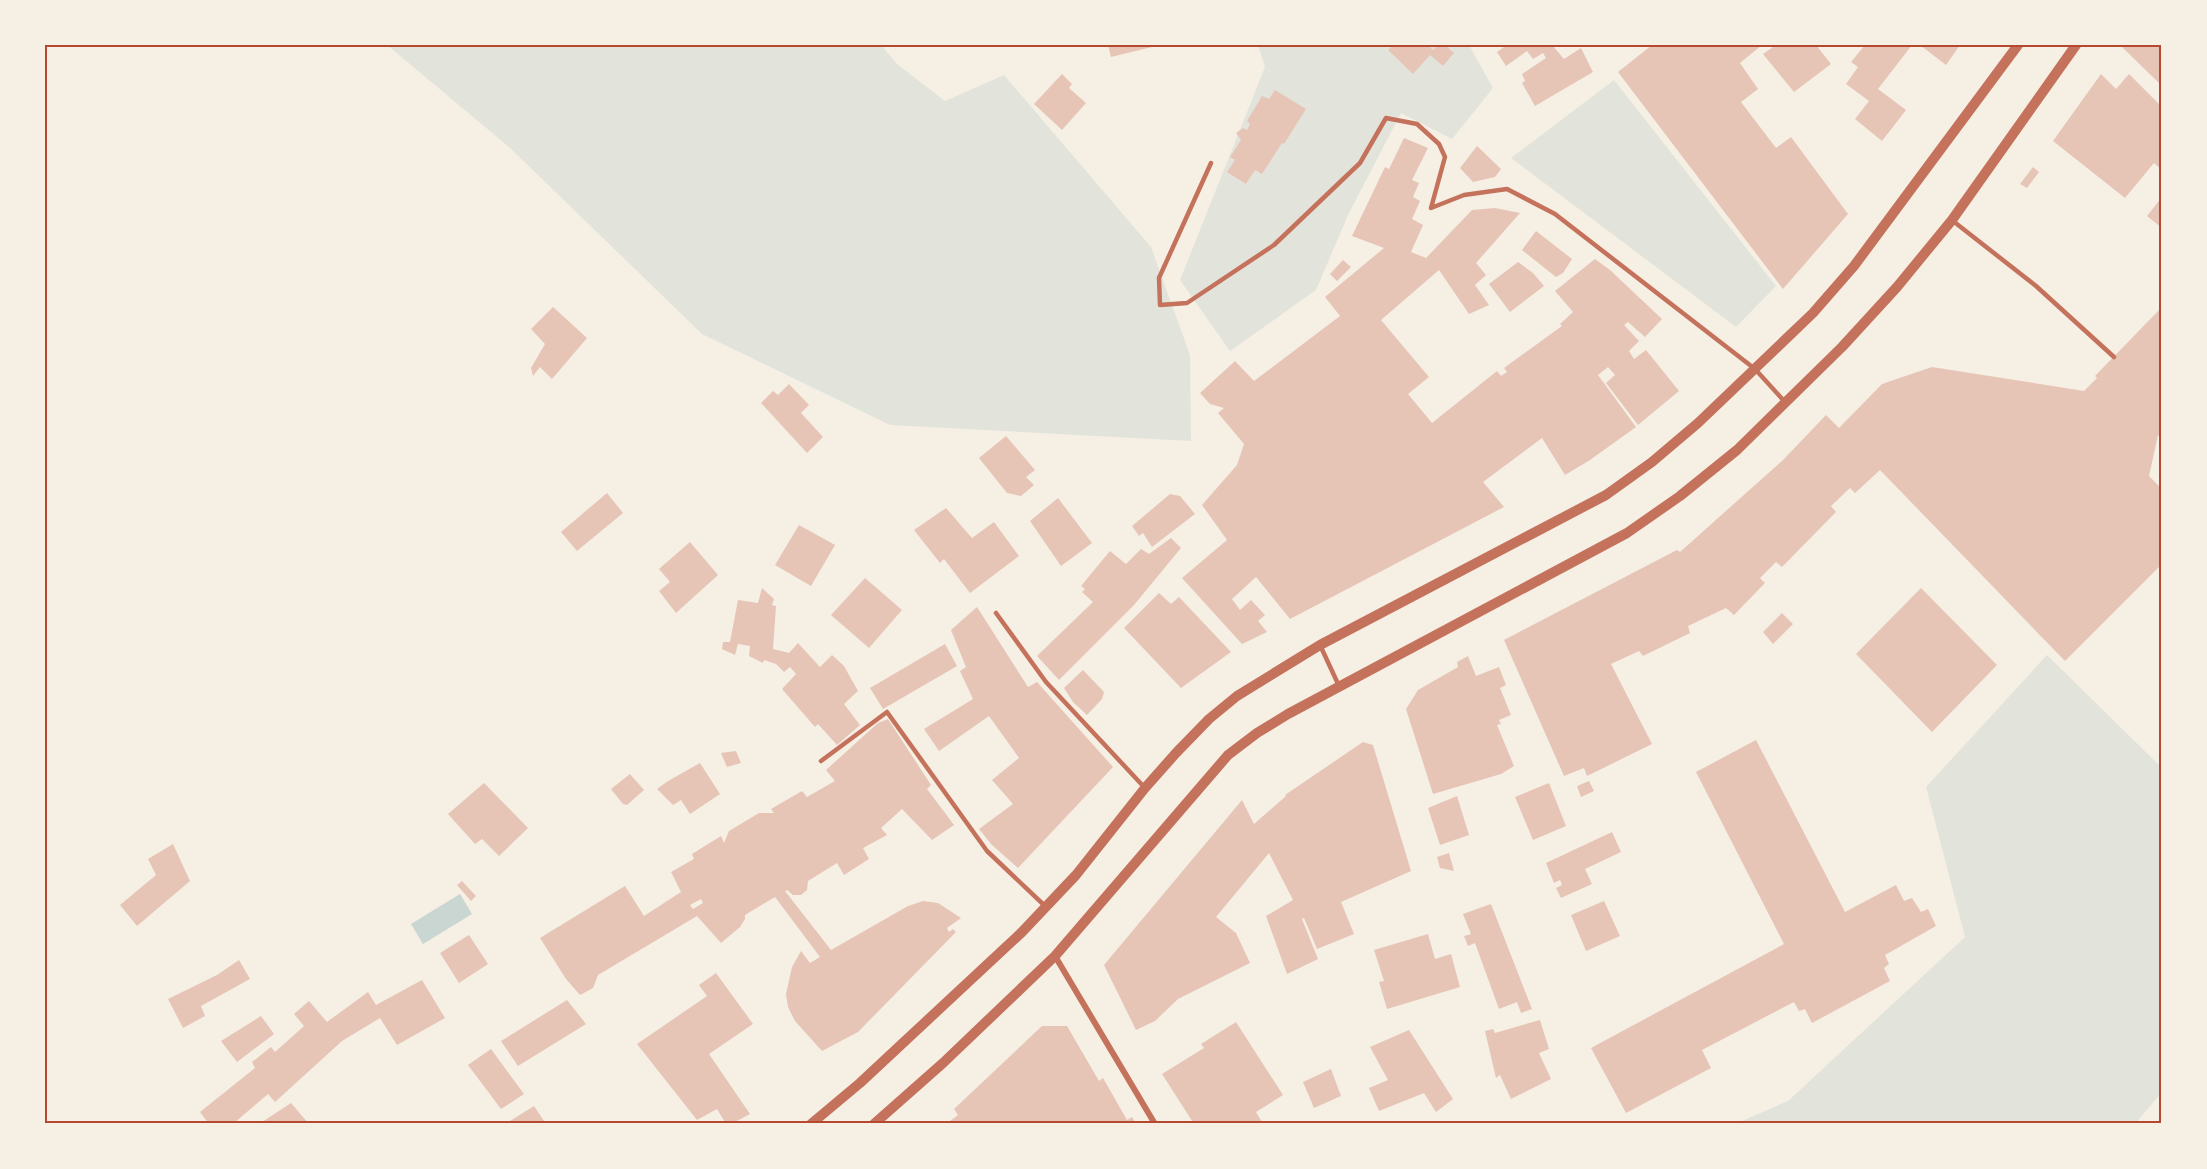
<svg xmlns="http://www.w3.org/2000/svg" width="2207" height="1169" viewBox="0 0 2207 1169" font-family="'Crimson Pro',serif">
  <style>
    .green { fill: #e2e4dc }
    .water { fill: #c9d6d2 }
    .building { fill: #e6c5b7; fill-rule: evenodd }
    .lines { fill: none; stroke-linecap: round; stroke-linejoin: round }
    .service { stroke: #c5725c; stroke-width: 4.5 }
    .minor { stroke: #c5725c; stroke-width: 6 }
    .tertiary { stroke: #c5725c; stroke-width: 10 }
    .neatline { fill: none; stroke: #b5482f; stroke-width: 2 }
  </style>
  <rect width="100%" height="100%" fill="#f6efe4"/>
  <path class="green" d="M 387,45 L 881,45 L 897,64 L 945,101 L 1004,75 L 1151,247 L 1190,355 L 1191,441 L 890,425 L 702,334 L 509,147 Z
    M 1258,45 L 1469,45 L 1493,88 L 1452,139 L 1401,113 L 1348,215 L 1316,290 L 1230,351 L 1180,280 L 1265,67 Z
    M 1614,80 L 1776,286 L 1736,327 L 1511,158 Z
    M 2047,655 L 2162,768 L 2162,1092 L 2135,1124 L 1735,1124 L 1788,1101 L 1965,937 L 1926,787 Z"/>
  <path class="water" d="M 460,894 L 472,914 L 423,944 L 411,924 Z"/>
  <path class="building" d="M 1108,45 L 1156,45 L 1156,46 L 1111,57 Z
    M 1393,45 L 1428,45 L 1433,50 L 1438,45 L 1445,45 L 1454,53 L 1443,66 L 1430,55 L 1413,74 L 1388,50 Z
    M 1507,45 L 1552,45 L 1564,59 L 1581,48 L 1593,72 L 1535,106 L 1522,83 L 1525,81 L 1522,74 L 1546,58 L 1543,53 L 1533,59 L 1527,51 L 1506,66 L 1497,52 Z
    M 1652,45 L 1762,45 L 1740,63 L 1758,89 L 1741,102 L 1776,148 L 1791,137 L 1848,214 L 1783,289 L 1618,72 Z
    M 1776,45 L 1816,45 L 1831,64 L 1794,92 L 1763,54 Z
    M 1865,45 L 1912,45 L 1878,89 L 1906,110 L 1882,141 L 1855,119 L 1869,101 L 1846,84 L 1858,67 L 1851,62 Z
    M 1920,45 L 1960,45 L 1946,65 Z
    M 2122,45 L 2162,45 L 2162,86 L 2121,46 Z
    M 1062,74 L 1072,84 L 1069,88 L 1086,103 L 1062,130 L 1034,104 Z
    M 2101,74 L 2116,89 L 2129,74 L 2162,107 L 2162,170 L 2154,163 L 2125,198 L 2053,141 Z
    M 1275,90 L 1306,109 L 1284,144 L 1282,143 L 1262,174 L 1255,170 L 1246,184 L 1227,172 L 1235,160 L 1230,157 L 1241,140 L 1236,133 L 1243,128 L 1247,130 L 1250,124 L 1247,121 L 1262,96 L 1269,99 Z
    M 1404,138 L 1428,148 L 1412,180 L 1419,183 L 1413,197 L 1420,201 L 1412,219 L 1423,225 L 1411,252 L 1426,258 L 1472,210 L 1495,208 L 1520,213 L 1476,263 L 1486,275 L 1475,285 L 1489,305 L 1469,314 L 1439,270 L 1381,320 L 1429,377 L 1408,394 L 1432,423 L 1497,371 L 1501,376 L 1507,372 L 1504,368 L 1562,326 L 1560,324 L 1573,312 L 1555,291 L 1595,259 L 1610,270 L 1662,319 L 1645,337 L 1628,322 L 1624,325 L 1639,341 L 1629,351 L 1634,359 L 1646,350 L 1679,391 L 1638,425 L 1606,383 L 1615,375 L 1608,367 L 1598,375 L 1636,427 L 1590,460 L 1565,475 L 1542,438 L 1483,482 L 1504,507 L 1290,619 L 1256,577 L 1232,599 L 1240,610 L 1251,600 L 1265,615 L 1258,621 L 1267,632 L 1242,644 L 1182,578 L 1227,540 L 1202,505 L 1237,465 L 1244,444 L 1218,413 L 1224,408 L 1210,404 L 1200,393 L 1235,361 L 1254,381 L 1340,316 L 1325,297 L 1384,248 L 1352,236 L 1385,167 L 1389,169 Z
    M 1477,146 L 1501,169 L 1495,177 L 1473,182 L 1460,168 Z
    M 2033,167 L 2039,172 L 2027,188 L 2020,184 Z
    M 2162,197 L 2162,228 L 2147,216 Z
    M 1536,231 L 1572,259 L 1563,273 L 1556,277 L 1522,250 Z
    M 1343,260 L 1351,267 L 1337,281 L 1330,274 Z
    M 1518,262 L 1533,273 L 1544,286 L 1510,312 L 1489,284 Z
    M 553,307 L 587,338 L 552,379 L 540,367 L 533,376 L 531,368 L 545,344 L 531,329 Z
    M 2162,307 L 2162,439 L 2158,435 L 2149,476 L 2162,489 L 2162,564 L 2065,661 L 1880,470 L 1855,493 L 1850,488 L 1831,506 L 1836,512 L 1782,567 L 1776,562 L 1760,578 L 1765,583 L 1734,615 L 1726,608 L 1688,626 L 1690,633 L 1643,656 L 1639,651 L 1611,664 L 1652,744 L 1587,776 L 1584,768 L 1564,776 L 1504,640 L 1677,550 L 1680,552 L 1783,460 L 1826,415 L 1839,428 L 1882,384 L 1932,367 L 2084,391 L 2097,378 L 2095,376 Z
    M 789,384 L 809,405 L 801,413 L 823,437 L 807,453 L 761,403 L 773,391 L 778,395 Z
    M 1006,436 L 1035,470 L 1026,477 L 1034,485 L 1021,496 L 1007,493 L 979,458 Z
    M 607,493 L 623,513 L 577,551 L 561,532 Z
    M 1170,494 L 1180,496 L 1195,514 L 1152,547 L 1143,533 L 1139,536 L 1132,526 Z
    M 1058,498 L 1092,543 L 1061,566 L 1030,521 Z
    M 946,508 L 972,538 L 994,522 L 1019,556 L 970,593 L 944,559 L 940,563 L 914,530 Z
    M 799,525 L 835,545 L 811,586 L 775,565 Z
    M 1171,538 L 1181,548 L 1134,605 L 1059,680 L 1037,656 L 1093,602 L 1082,592 L 1085,589 L 1081,586 L 1110,551 L 1126,564 L 1141,549 L 1149,554 Z
    M 690,542 L 718,575 L 676,613 L 659,591 L 670,582 L 659,569 Z
    M 865,578 L 902,610 L 869,648 L 831,615 Z
    M 762,588 L 774,599 L 772,605 L 776,606 L 773,649 L 789,653 L 798,643 L 820,667 L 832,655 L 844,666 L 858,691 L 844,704 L 860,725 L 837,745 L 818,724 L 815,727 L 782,689 L 796,674 L 790,667 L 784,672 L 776,664 L 764,660 L 763,663 L 749,656 L 750,646 L 738,644 L 735,655 L 722,649 L 723,642 L 730,642 L 738,600 L 758,603 Z
    M 1921,588 L 1997,665 L 1932,732 L 1856,654 Z
    M 1159,593 L 1171,604 L 1179,597 L 1231,652 L 1181,688 L 1124,628 Z
    M 977,607 L 1028,687 L 1037,682 L 1113,767 L 1018,868 L 992,845 L 979,829 L 1013,804 L 992,780 L 1019,758 L 989,716 L 939,751 L 924,729 L 973,699 L 960,671 L 966,667 L 951,630 Z
    M 1782,613 L 1793,624 L 1773,644 L 1763,632 Z
    M 945,644 L 957,666 L 883,709 L 870,688 Z
    M 1468,656 L 1476,676 L 1499,667 L 1506,685 L 1500,688 L 1511,715 L 1499,720 L 1501,724 L 1497,725 L 1514,766 L 1501,774 L 1433,794 L 1406,709 L 1418,690 L 1458,667 L 1457,662 Z
    M 1083,670 L 1104,692 L 1102,699 L 1087,715 L 1073,702 L 1064,688 Z
    M 888,719 L 931,785 L 927,789 L 954,825 L 932,840 L 902,809 L 881,828 L 887,835 L 863,848 L 869,859 L 844,875 L 837,863 L 808,881 L 807,890 L 801,895 L 793,895 L 787,890 L 785,891 L 831,950 L 908,906 L 923,901 L 938,903 L 961,918 L 947,928 L 949,932 L 953,929 L 956,932 L 858,1032 L 822,1051 L 795,1021 L 788,1007 L 786,994 L 792,967 L 801,951 L 810,963 L 820,957 L 775,897 L 745,915 L 745,919 L 740,927 L 721,943 L 697,916 L 598,975 L 593,988 L 580,995 L 566,979 L 540,938 L 625,886 L 644,916 L 681,892 L 671,872 L 694,859 L 692,854 L 721,836 L 724,843 L 729,831 L 759,813 L 774,813 L 771,809 L 802,791 L 807,797 L 835,781 L 826,770 L 878,723 ZM 701,899 L 703,903 L 693,909 L 690,905 Z
    M 1756,740 L 1845,912 L 1896,885 L 1904,901 L 1912,898 L 1921,912 L 1928,909 L 1936,926 L 1885,955 L 1889,964 L 1884,968 L 1890,981 L 1812,1023 L 1805,1009 L 1799,1011 L 1794,1002 L 1702,1050 L 1711,1068 L 1626,1113 L 1591,1048 L 1784,944 L 1696,772 Z
    M 1363,742 L 1373,745 L 1411,871 L 1341,902 L 1354,934 L 1317,949 L 1304,918 L 1302,919 L 1318,959 L 1287,974 L 1266,916 L 1293,900 L 1269,853 L 1216,917 L 1236,933 L 1250,963 L 1178,999 L 1155,1021 L 1136,1030 L 1104,965 L 1242,800 L 1254,824 L 1286,796 L 1285,795 Z
    M 736,751 L 741,763 L 727,767 L 721,753 Z
    M 700,763 L 720,794 L 690,814 L 681,800 L 673,805 L 657,789 L 668,781 Z
    M 630,774 L 644,790 L 627,805 L 623,804 L 611,789 Z
    M 1589,781 L 1594,791 L 1581,797 L 1577,786 Z
    M 484,783 L 528,828 L 499,856 L 482,839 L 475,844 L 448,814 Z
    M 1549,783 L 1566,826 L 1533,840 L 1515,797 Z
    M 1457,796 L 1469,835 L 1440,845 L 1428,808 Z
    M 1612,832 L 1621,852 L 1585,869 L 1592,884 L 1561,898 L 1556,888 L 1562,885 L 1560,880 L 1554,883 L 1546,863 Z
    M 173,844 L 190,881 L 137,926 L 120,905 L 156,875 L 148,859 Z
    M 1449,853 L 1454,871 L 1440,868 L 1437,857 Z
    M 462,881 L 476,896 L 471,901 L 457,885 Z
    M 1604,901 L 1620,936 L 1586,951 L 1571,915 Z
    M 1491,904 L 1532,1009 L 1521,1013 L 1517,1002 L 1499,1009 L 1475,943 L 1468,946 L 1464,936 L 1471,934 L 1463,914 Z
    M 1428,934 L 1435,959 L 1451,954 L 1460,987 L 1387,1009 L 1379,982 L 1384,981 L 1374,950 Z
    M 469,935 L 488,964 L 459,983 L 440,953 Z
    M 239,960 L 250,979 L 201,1006 L 205,1016 L 183,1028 L 168,999 L 217,975 Z
    M 716,973 L 753,1024 L 709,1054 L 750,1114 L 733,1123 L 726,1124 L 717,1109 L 697,1120 L 637,1044 L 707,996 L 699,985 Z
    M 422,980 L 445,1018 L 397,1045 L 380,1018 L 342,1041 L 275,1102 L 268,1094 L 233,1124 L 209,1124 L 200,1112 L 255,1068 L 252,1062 L 271,1047 L 275,1052 L 304,1026 L 294,1014 L 309,1001 L 327,1022 L 368,992 L 376,1005 Z
    M 567,1000 L 586,1024 L 518,1066 L 501,1041 Z
    M 261,1016 L 274,1034 L 237,1062 L 221,1041 Z
    M 1540,1020 L 1549,1049 L 1539,1053 L 1551,1079 L 1511,1099 L 1500,1075 L 1496,1078 L 1485,1031 L 1493,1029 L 1495,1033 Z
    M 1236,1022 L 1283,1095 L 1256,1112 L 1263,1124 L 1194,1124 L 1162,1074 L 1204,1048 L 1201,1044 Z
    M 1042,1026 L 1067,1026 L 1099,1081 L 1103,1078 L 1127,1120 L 1132,1117 L 1136,1124 L 946,1124 L 958,1115 L 954,1109 Z
    M 1409,1030 L 1453,1099 L 1436,1112 L 1424,1093 L 1379,1111 L 1369,1088 L 1388,1080 L 1370,1047 Z
    M 491,1049 L 524,1094 L 501,1109 L 468,1065 Z
    M 1331,1069 L 1341,1096 L 1314,1108 L 1303,1082 Z
    M 291,1103 L 309,1124 L 259,1124 Z
    M 534,1106 L 546,1124 L 512,1124 L 510,1121 Z"/>
  <g class="lines">
    <path class="service" d="M 1211,163 L 1159,278 L 1160,305 L 1187,303 L 1274,245 L 1360,163 L 1386,118 L 1417,124 L 1439,144 L 1445,157 L 1431,208 L 1464,195 L 1507,189 L 1555,214 L 1755,369 L 1785,402
      M 1953,221 L 2036,286 L 2114,357
      M 996,613 L 1046,682 L 1145,788
      M 1320,645 L 1339,686
      M 821,761 L 887,712 L 987,851 L 1045,906"/>
    <path class="minor" d="M 1055,956 L 1155,1124"/>
    <path class="tertiary" d="M 811,1124 L 860,1083 L 1022,932 L 1076,875 L 1145,788 L 1176,753 L 1209,719 L 1237,696 L 1320,645 L 1606,495 L 1652,462 L 1698,423 L 1813,313 L 1854,266 L 2018,45
      M 874,1124 L 943,1063 L 1055,956 L 1228,755 L 1257,733 L 1288,714 L 1627,533 L 1680,496 L 1737,450 L 1842,347 L 1897,287 L 1952,220 L 2076,45"/>
  </g>
  <rect width="2207" height="1169" fill="none" stroke="#f6efe4" stroke-width="93"/>
  <rect x="46" y="46" width="2114" height="1076" class="neatline"/>
</svg>
